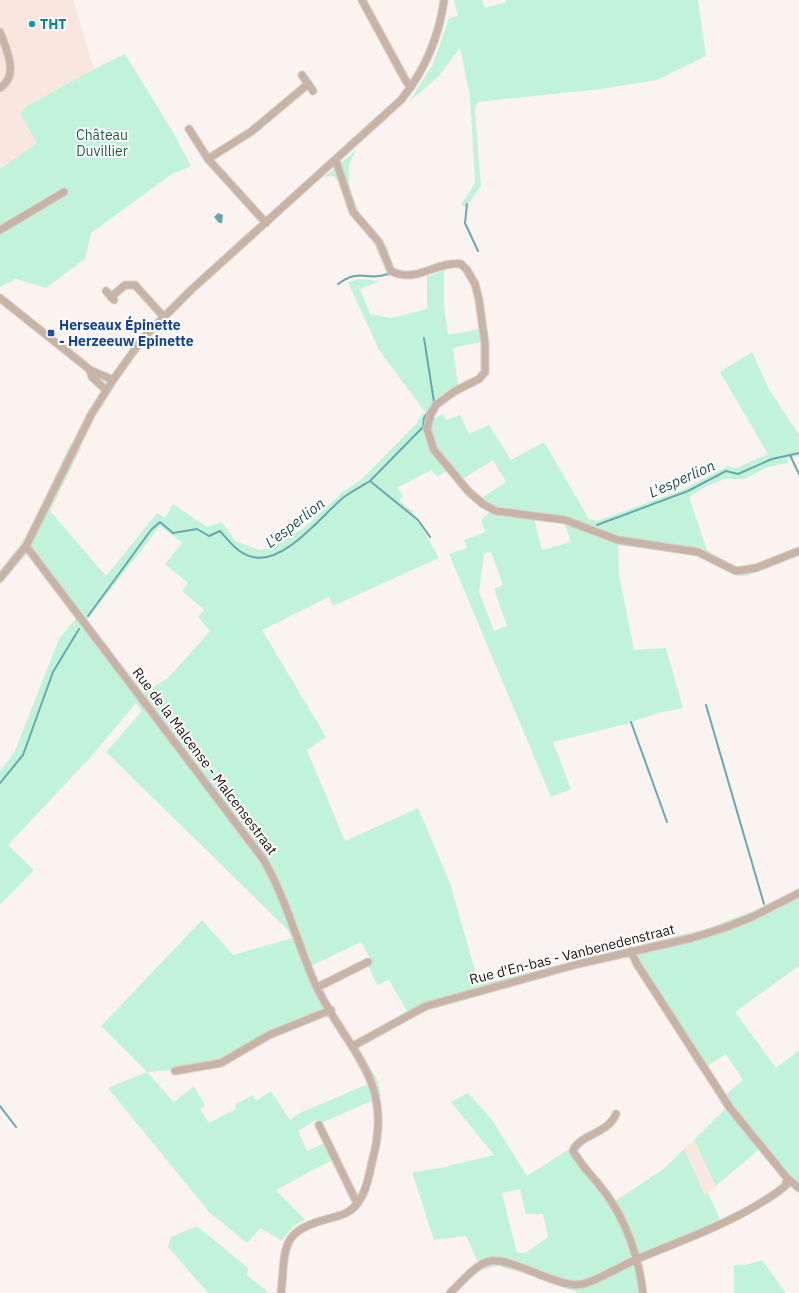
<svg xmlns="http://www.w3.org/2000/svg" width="799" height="1293" viewBox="0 0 799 1293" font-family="'IBM Plex Sans',sans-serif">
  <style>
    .built { fill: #f9e6de }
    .green { fill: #c1f3da; fill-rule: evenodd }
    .water { fill: #67a8b1 }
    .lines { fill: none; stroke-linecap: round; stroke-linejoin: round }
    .stream { stroke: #67a8b1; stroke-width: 2 }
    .minor-casing { stroke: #d8cfcb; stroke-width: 9 }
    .minor { stroke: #c8b4a6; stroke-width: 7 }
    .culture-dot { fill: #0f9aa8; stroke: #fff; stroke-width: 1.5 }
    .transit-dot { fill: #1a4fb4; stroke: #fff; stroke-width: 1.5 }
    .labels { text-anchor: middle; stroke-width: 4; stroke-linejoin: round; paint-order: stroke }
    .culture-label { font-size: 14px; font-weight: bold; fill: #0d838f; stroke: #fff; text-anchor: start }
    .park-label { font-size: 14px; fill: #1f5f45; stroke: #fff }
    .transit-label { font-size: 14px; font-weight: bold; fill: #164399; stroke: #fff; text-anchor: start }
    .street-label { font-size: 14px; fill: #21130d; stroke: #fff }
    .water-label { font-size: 15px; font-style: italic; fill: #1a5259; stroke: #fff }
  </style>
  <rect width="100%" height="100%" fill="#fbf3ef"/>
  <path class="built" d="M 0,0 L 73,0 L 94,69 L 27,106 L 21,112 L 37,143 L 0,169 Z
    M 694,1140 L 716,1186 L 705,1195 L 684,1149 Z"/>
  <path class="green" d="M 454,0 L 482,0 L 485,8 L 506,2 L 506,0 L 698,0 L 706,56 L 657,80 L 601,89 L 478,102 L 475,110 L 481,186 L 466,207 L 461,205 L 475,183 L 470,96 L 460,48 L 438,77 L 409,102 L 433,64 L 449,18 L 458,16 Z
    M 125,54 L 173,132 L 191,166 L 172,174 L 91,233 L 85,259 L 46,288 L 16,279 L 0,287 L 0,169 L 37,143 L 20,113 L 27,106 L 94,69 Z
    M 356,150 L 349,165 L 349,188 L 360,214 L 377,233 L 388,248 L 390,263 L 399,273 L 388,277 L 375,245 L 346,204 L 340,183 L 333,176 L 324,177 Z
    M 444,270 L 444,306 L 448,335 L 479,329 L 481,342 L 453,348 L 458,385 L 440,396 L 425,412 L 379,350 L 348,282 L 359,279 L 380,281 L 360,289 L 370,314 L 391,318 L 427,309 L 427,277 Z
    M 752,352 L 769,389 L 799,435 L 799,456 L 787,458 L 788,463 L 768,467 L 745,479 L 724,479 L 705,487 L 689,497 L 707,550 L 732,567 L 744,568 L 759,562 L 763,568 L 747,576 L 734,575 L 698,556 L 618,545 L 619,575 L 634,650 L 666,648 L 683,708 L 658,713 L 626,724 L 553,742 L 571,789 L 551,797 L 449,554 L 467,548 L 464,540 L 485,532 L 481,520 L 488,514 L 492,505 L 481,498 L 506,482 L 493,460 L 461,480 L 451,469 L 438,476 L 431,470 L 397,488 L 403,496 L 399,500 L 413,512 L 439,558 L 333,606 L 329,597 L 262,630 L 326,737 L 307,750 L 345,841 L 418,808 L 450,883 L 479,985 L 558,965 L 561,972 L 424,1012 L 388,1029 L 358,1048 L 378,1081 L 381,1097 L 321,1123 L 316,1120 L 298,1131 L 307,1151 L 324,1143 L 332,1160 L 276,1190 L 305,1220 C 294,1224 288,1231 282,1241 L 260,1228 L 247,1243 L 209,1212 L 108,1088 L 147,1072 L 101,1026 L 202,920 L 233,955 L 292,938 L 288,930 L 106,752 L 142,711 L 136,703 L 89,759 L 8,845 L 34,870 L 0,905 L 0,771 L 14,753 L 59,639 L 76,618 L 27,554 L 0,585 L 0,571 L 27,535 L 71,443 L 81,448 L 50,511 L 106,576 L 157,513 L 165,518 L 173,504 L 207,527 L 222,522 L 235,541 L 260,550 L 271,548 L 305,527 L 344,491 L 362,479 L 415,425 L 423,413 L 426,417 L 426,423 L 443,414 L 446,420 L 460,415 L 469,434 L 489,425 L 511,460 L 544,442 L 589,519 L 597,521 L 682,490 L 728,466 L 736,468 L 768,454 L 720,372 ZM 533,514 L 562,517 L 571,542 L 542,550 ZM 160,526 L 182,543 L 165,564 L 188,583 L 182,591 L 204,610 L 198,617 L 210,631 L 168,678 L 144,693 L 87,620 ZM 491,552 L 503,585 L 494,589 L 507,626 L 494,631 L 479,592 L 484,554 ZM 361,942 L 371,960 L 371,964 L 368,965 L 377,985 L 389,980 L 407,1011 L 347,1046 L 368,1084 L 300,1113 L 290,1120 L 271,1091 L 256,1101 L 253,1095 L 235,1104 L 236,1109 L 209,1123 L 200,1109 L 205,1105 L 194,1086 L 174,1102 L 147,1072 L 184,1069 L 219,1062 L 247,1052 L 276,1035 L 329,1015 L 314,991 L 305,969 Z
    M 799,888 L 799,966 L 735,1012 L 776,1068 L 799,1050 L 799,1193 L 763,1146 L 716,1186 L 694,1140 L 725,1109 L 719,1100 L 743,1080 L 726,1054 L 700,1071 L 629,955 L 594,964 L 591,957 L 705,929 L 769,905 Z
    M 468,1093 L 492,1120 L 527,1176 L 571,1148 L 569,1145 L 599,1129 L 602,1134 L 579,1147 L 578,1152 L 614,1202 L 666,1167 L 684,1149 L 705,1195 L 708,1193 L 721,1221 L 633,1258 L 641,1293 L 579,1293 L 530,1275 L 498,1266 L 482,1270 L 466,1236 L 434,1240 L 412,1172 L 440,1168 L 494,1155 L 451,1102 ZM 520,1189 L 526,1214 L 543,1214 L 548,1237 L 525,1253 L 517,1253 L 502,1193 Z
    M 197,1226 L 248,1268 L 247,1275 L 269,1293 L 208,1293 L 168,1247 L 171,1237 Z
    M 762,1260 L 786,1293 L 734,1293 L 734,1265 L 745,1265 Z"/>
  <path class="water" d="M 218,213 L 223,215 L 222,223 L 219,223 L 214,217 Z"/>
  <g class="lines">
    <path class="stream" d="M 467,204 L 465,223 L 478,251
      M 338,284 C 361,267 367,282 388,274
      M 790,455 L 799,474
      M 370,481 L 423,427 L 424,418 L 434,402 L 424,338
      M 597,525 L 688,491 L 726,471 L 738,474 L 772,459 L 799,453
      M 88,616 L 151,530 L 160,522 L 173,533 L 197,529 L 209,536 L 220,531 C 229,541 238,554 253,557 C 284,565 322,515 344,497 C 352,491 362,486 370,481 L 418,520 L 430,537
      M 706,705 L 764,904
      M 631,722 L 667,822
      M 0,783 L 23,755 L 53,672 L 79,629
      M 0,1106 L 16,1127"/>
    <g class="minor-casing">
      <path id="minor" d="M 362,0 L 406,81 L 411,87
        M 0,32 C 6,49 20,75 0,88
        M 302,75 L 313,91
        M 189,129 L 208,159 L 266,223
        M 208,159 L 252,131 L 308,84
        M 336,161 L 353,212 L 379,242 L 391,271 C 416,284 436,261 461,264 L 467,270 L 475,284 L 479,300 L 485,344 L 485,372 L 479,379 L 455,391 L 436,405 L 431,414 L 427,429 L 434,450 L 469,492 L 483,504 L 496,511 L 565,520 L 618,540 L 698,552 L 736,571 L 756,568 L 799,551
        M 0,230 L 64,192
        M 106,291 L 114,300
        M 111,297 L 125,285 L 135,285 L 163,316
        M 0,298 L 84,365 L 90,370 L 92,377 L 106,390
        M 90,370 L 113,380
        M 26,546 L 263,859 C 285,896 296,939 313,979 C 342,1047 395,1075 373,1158 C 369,1174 367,1191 357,1204 C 350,1213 342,1215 331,1218 C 279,1231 286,1246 281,1293
        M 0,578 L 26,546 L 91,415 L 113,380 L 143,338 L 191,290 L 401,100 C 425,70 439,38 444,0
        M 318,987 L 368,962
        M 353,1046 L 426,1006 L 578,964 L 692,938 L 724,928 L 752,917 L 799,893
        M 175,1071 L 221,1063 L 269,1035 L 331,1010
        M 616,1114 C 608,1134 580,1134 573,1151 C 582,1167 596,1180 607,1195 C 627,1223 639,1259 643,1293
        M 319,1125 L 357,1203
        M 787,1178 L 799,1188
        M 450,1293 C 461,1283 473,1267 487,1262 C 509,1254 558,1290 583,1284 C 599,1280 619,1267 635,1260 C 677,1242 719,1228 759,1204 C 768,1198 778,1193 786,1185 L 787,1178 L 730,1108 L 637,964 L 631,951"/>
    </g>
    <use href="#minor" class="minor"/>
  </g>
  <circle class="culture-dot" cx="32" cy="24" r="4"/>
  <rect class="transit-dot" x="47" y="329" width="8" height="8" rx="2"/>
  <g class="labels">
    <g class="culture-label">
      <text x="40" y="29">THT</text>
    </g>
    <g class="park-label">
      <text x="102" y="140">Château<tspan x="102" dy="16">Duvillier</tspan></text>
    </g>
    <g class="transit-label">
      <text x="59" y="330">Herseaux Épinette<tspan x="59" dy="16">- Herzeeuw Epinette</tspan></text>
    </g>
    <g class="street-label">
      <text transform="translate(205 761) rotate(53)" y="5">Rue de la Malcense - Malcensestraat</text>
      <text transform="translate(572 954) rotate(-14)" y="5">Rue d'En-bas - Vanbenedenstraat</text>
    </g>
    <g class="water-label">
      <text transform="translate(682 479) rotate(-24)" y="5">L'esperlion</text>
      <text transform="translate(295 523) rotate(-38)" y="5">L'esperlion</text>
    </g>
  </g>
</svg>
